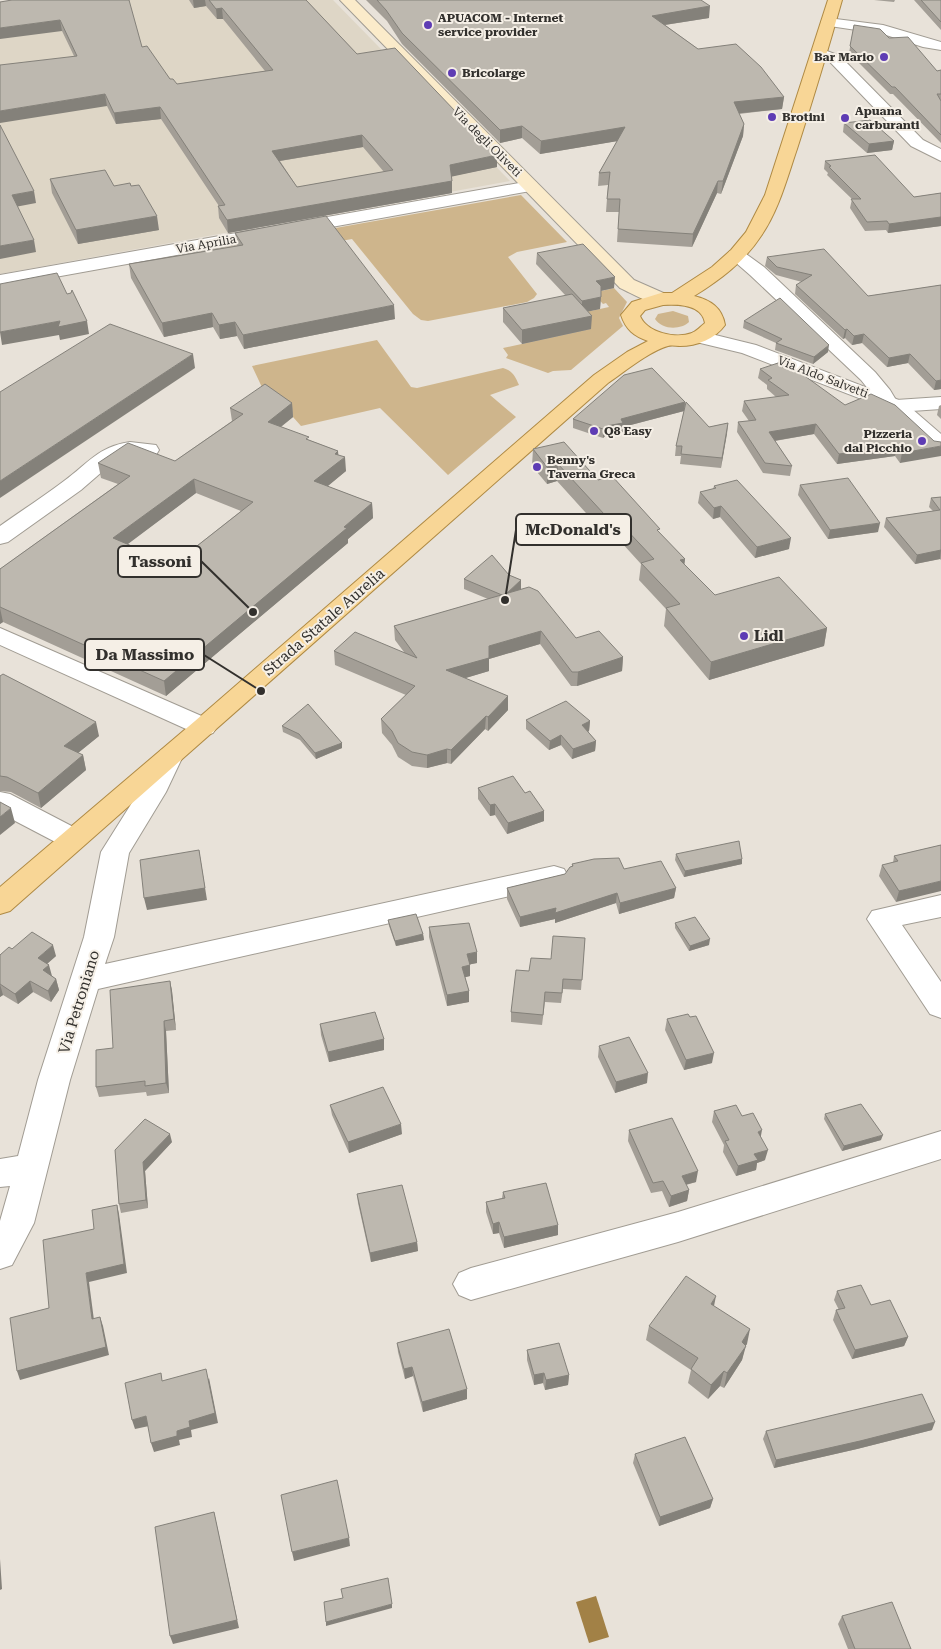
<svg xmlns="http://www.w3.org/2000/svg" width="941" height="1649" viewBox="0 0 941 1649" font-family="'Roboto Serif',serif">
  <style>
    .built { fill: #ded6c6 }
    .green { fill: #ceb58c }
    .water { fill: #a28146 }
    .lines { fill: none; stroke-linecap: round; stroke-linejoin: round }
    .minor-casing { stroke: #a19c93; stroke-width: 2 }
    .tertiary-casing { stroke: #a19c93; stroke-width: 2 }
    .secondary-casing { stroke: #a19c93; stroke-width: 2 }
    .primary-casing { stroke: #af8a44; stroke-width: 2 }
    .minor { fill: #fff; fill-rule: evenodd }
    .tertiary { fill: #fff; fill-rule: evenodd }
    .secondary { fill: #fbebca; fill-rule: evenodd }
    .primary { fill: #f8d696; fill-rule: evenodd }
    .wall { fill: #a39e96; fill-rule: evenodd }
    .shaded-wall { fill: #84817a }
    .building { fill: #bdb8af; stroke: #84817a; fill-rule: evenodd }
    .poi-dot { fill: #5e3cb4; stroke: #f5efe6; stroke-width: 2 }
    .labels { text-anchor: middle; stroke-width: 4; stroke-linejoin: round; paint-order: stroke }
    .far-poi-label { font-size: 12px; font-weight: bold; fill: #32302d; stroke: #f5efe6; text-anchor: start }
    .far-street-label { font-size: 12px; fill: #32302d; stroke: #f5efe6 }
    .street-label { font-size: 15px; fill: #32302d; stroke: #f5efe6 }
    .poi-label { font-size: 15px; font-weight: bold; fill: #32302d; stroke: #f5efe6; text-anchor: start }
    .leader { fill: none; stroke: #32302d; stroke-width: 2 }
    .callout-dot { fill: #32302d; stroke: #f5efe6; stroke-width: 2 }
    .callout { fill: #f5efe6; stroke: #32302d; stroke-width: 2 }
    .callout-label { font-size: 16px; text-anchor: middle; font-weight: bold; fill: #32302d }
  </style>
  <rect width="100%" height="100%" fill="#e8e2d9"/>
  <path class="built" d="M 71,0 L 333,0 L 510,181 L 0,274 L 0,10 Z"/>
  <path class="green" d="M 521,195 L 567,242 L 517,252 L 508,257 L 537,294 L 534,298 L 527,302 L 428,321 L 421,320 L 413,314 L 352,239 L 195,267 L 183,255 Z
    M 614,288 L 627,302 L 619,318 L 623,326 L 571,370 L 553,371 L 548,373 L 506,358 L 508,355 L 503,348 L 590,329 L 577,314 L 609,307 L 606,303 L 603,304 L 593,293 Z
    M 673,311 L 688,316 L 689,322 C 681,330 662,330 655,319 L 658,314 Z
    M 377,340 L 411,387 L 417,388 L 503,368 C 513,371 515,376 519,385 L 490,395 L 516,417 L 448,475 L 380,408 L 301,426 L 293,417 L 267,398 L 252,366 Z"/>
  <path class="water" d="M 596,1596 L 609,1637 L 589,1643 L 576,1602 Z"/>
  <g class="lines">
    <g class="minor-casing">
      <path id="minor" d="M 828,18 L 883,25 L 941,42 L 941,50 L 923,47 L 883,34 L 823,25 L 821,22 L 823,19 Z
        M 819,48 L 840,56 L 923,140 L 941,149 L 941,161 L 911,146 L 830,62 L 814,55 L 812,52 L 814,49 Z
        M 530,181 L 536,182 L 538,186 L 536,190 L 0,287 L 0,275 Z
        M 736,250 L 742,251 L 764,267 L 875,372 L 890,390 L 896,400 L 941,397 L 941,409 L 897,412 L 879,406 L 873,395 L 861,380 L 750,275 L 727,255 L 730,251 Z
        M 130,442 L 156,445 L 159,450 L 156,455 L 148,456 L 124,455 L 111,464 L 81,490 L 8,542 L 0,544 L 0,526 C 21,511 43,497 64,481 C 89,463 97,447 130,442 Z
        M 0,628 L 213,721 L 217,727 L 213,733 L 204,736 L 195,733 L 0,645 Z
        M 170,747 L 179,750 L 183,756 L 166,792 L 129,853 L 114,937 L 105,964 L 554,866 L 564,869 L 568,876 L 564,883 L 554,886 L 98,989 L 70,1080 L 34,1223 L 12,1265 L 0,1269 L 0,1221 L 10,1186 L 0,1187 L 0,1159 L 18,1156 L 38,1080 L 84,937 L 101,852 L 140,790 L 161,750 Z
        M 0,792 L 10,794 L 83,832 L 87,839 L 83,846 L 73,849 L 63,846 L 0,813 Z
        M 941,895 L 941,917 L 902,925 L 941,982 L 941,1018 L 930,1014 L 867,919 L 872,911 Z
        M 941,1131 L 941,1159 L 678,1242 L 471,1300 L 459,1295 L 453,1284 L 459,1273 L 471,1268 L 678,1212 Z"/>
    </g>
    <g class="tertiary-casing">
      <path id="tertiary" d="M 699,331 L 756,345 L 904,402 L 941,434 L 941,451 L 933,450 L 890,410 L 742,353 L 692,341 L 689,337 L 692,333 Z"/>
    </g>
    <g class="secondary-casing">
      <path id="secondary" d="M 340,0 L 355,0 L 634,280 L 668,295 L 670,299 L 668,303 C 652,307 634,294 620,288 Z"/>
    </g>
    <g class="primary-casing">
      <path id="primary" d="M 828,0 L 842,0 C 828,50 813,99 797,149 C 787,178 779,210 761,236 C 744,262 720,280 694,296 C 710,300 722,307 725,325 C 715,339 697,346 680,346 C 676,346 672,345 668,346 C 650,351 624,372 608,383 L 10,911 L 0,914 L 0,887 L 195,721 L 594,375 L 627,352 L 648,341 C 634,336 626,330 621,315 L 632,302 L 661,293 L 672,293 L 712,267 L 731,250 L 746,232 L 765,195 ZM 663,305 C 678,304 702,304 705,323 C 701,326 697,331 692,333 C 676,339 647,333 640,316 L 645,310 Z"/>
    </g>
    <use href="#minor" class="minor"/>
    <use href="#tertiary" class="tertiary"/>
    <use href="#secondary" class="secondary"/>
    <use href="#primary" class="primary"/>
  </g>
  <path class="wall" d="M 12,0 L 142,47 L 170,79 L 177,84 L 265,71 L 223,19 L 217,19 L 206,6 L 194,8 L 189,0 L 306,0 L 357,54 L 497,167 L 452,176 L 452,193 L 228,233 L 219,218 L 218,206 L 219,206 L 161,119 L 116,124 L 107,106 L 74,56 L 62,31 ZM 363,147 L 384,172 L 297,187 L 280,161 Z
    M 366,0 L 701,0 L 709,18 L 665,25 L 698,49 L 784,97 L 782,109 L 739,114 L 744,124 L 743,136 L 721,194 L 717,193 L 692,247 L 617,242 L 619,212 L 606,212 L 608,185 L 598,186 L 599,173 L 617,141 L 540,154 L 522,138 L 500,143 L 402,44 L 387,21 Z
    M 874,0 L 895,0 L 894,2 Z
    M 914,0 L 941,0 L 941,30 Z
    M 854,25 L 889,38 L 937,71 L 941,70 L 941,143 L 893,94 L 890,94 L 849,53 Z
    M 844,123 L 894,141 L 892,150 L 867,153 L 843,132 Z
    M 825,161 L 914,197 L 941,193 L 941,226 L 888,233 L 886,230 L 865,231 L 850,208 L 852,199 L 827,175 L 828,173 L 824,169 Z
    M 50,179 L 114,186 L 159,230 L 78,244 L 52,193 Z
    M 235,233 L 395,319 L 244,349 L 237,336 L 220,339 L 213,327 L 164,337 L 131,278 L 129,264 L 237,246 Z
    M 537,253 L 614,288 L 601,291 L 600,309 L 587,311 L 591,329 L 522,344 L 503,322 L 503,308 L 566,296 L 536,264 Z
    M 767,257 L 868,296 L 941,285 L 941,389 L 934,390 L 908,363 L 887,367 L 862,343 L 852,345 L 845,338 L 843,339 L 795,294 L 796,285 L 802,282 L 776,275 L 765,266 Z
    M 744,321 L 828,352 L 813,364 L 775,350 L 776,343 L 743,328 Z
    M 760,369 L 845,405 L 934,441 L 900,463 L 895,456 L 837,464 L 814,434 L 775,441 L 792,466 L 790,476 L 763,473 L 737,432 L 738,422 L 749,421 L 742,411 L 744,401 L 776,397 L 767,389 L 767,385 L 758,378 Z
    M 685,402 L 685,408 L 709,427 L 728,423 L 721,468 L 680,464 L 681,456 L 675,456 L 676,446 L 684,411 L 623,427 L 623,432 L 606,435 L 603,438 L 573,428 L 573,419 Z
    M 292,403 L 293,417 L 281,427 L 309,440 L 338,451 L 338,455 L 346,471 L 327,486 L 372,503 L 373,518 L 348,539 L 348,543 L 166,696 L 3,622 L 0,624 L 0,569 L 118,484 L 101,478 L 98,463 L 175,461 L 232,421 L 230,408 ZM 196,493 L 241,511 L 174,564 L 127,544 Z
    M 941,405 L 941,419 L 937,415 L 939,406 Z
    M 533,449 L 598,480 L 659,533 L 685,559 L 684,565 L 715,595 L 827,628 L 824,646 L 709,680 L 664,626 L 666,609 L 639,580 L 641,564 L 621,542 L 614,544 L 557,481 L 547,484 L 532,466 Z
    M 800,485 L 878,532 L 828,539 L 798,495 Z
    M 714,486 L 789,549 L 755,558 L 720,517 L 713,519 L 698,503 L 700,492 L 713,489 Z
    M 941,497 L 941,560 L 940,559 L 915,564 L 884,527 L 886,518 L 933,511 L 929,507 L 931,498 Z
    M 509,575 L 521,580 L 521,589 L 576,638 L 623,657 L 622,671 L 577,686 L 571,686 L 540,644 L 489,659 L 489,671 L 465,678 L 508,710 L 488,731 L 485,729 L 451,764 L 447,763 L 427,768 L 412,766 L 398,757 L 392,745 L 382,733 L 381,719 L 406,695 L 335,665 L 334,651 L 404,652 L 395,640 L 394,626 L 488,599 L 464,589 L 464,579 Z
    M 0,676 L 99,736 L 78,753 L 83,755 L 86,770 L 41,808 L 11,792 L 0,791 Z
    M 526,720 L 590,721 L 589,731 L 588,732 L 596,741 L 595,751 L 572,759 L 561,745 L 549,750 L 526,729 Z
    M 282,726 L 342,743 L 342,748 L 316,759 L 300,740 L 283,732 Z
    M 478,788 L 525,793 L 544,811 L 544,821 L 507,834 L 495,815 L 490,816 L 478,799 Z
    M 941,845 L 896,902 L 879,876 L 882,865 L 893,863 L 894,856 Z
    M 676,854 L 742,859 L 742,864 L 684,877 L 675,860 Z
    M 572,864 L 624,869 L 676,888 L 674,898 L 619,914 L 616,903 L 555,923 L 555,919 L 520,927 L 507,899 L 507,888 L 565,874 L 572,866 Z
    M 388,920 L 423,934 L 424,940 L 396,946 L 389,926 Z
    M 675,923 L 709,945 L 689,951 L 675,928 Z
    M 429,927 L 477,963 L 470,964 L 470,976 L 465,977 L 469,991 L 469,1002 L 447,1006 L 429,937 Z
    M 585,938 L 581,990 L 563,989 L 561,1003 L 545,1002 L 542,1025 L 511,1022 L 511,1012 L 529,971 L 551,959 Z
    M 12,949 L 56,956 L 47,964 L 51,976 L 56,979 L 59,990 L 51,1002 L 33,992 L 18,1004 L 3,995 L 0,997 L 0,955 Z
    M 170,981 L 172,991 L 176,1030 L 166,1031 L 169,1093 L 147,1096 L 146,1092 L 99,1097 L 96,1087 L 113,1048 Z
    M 690,1017 L 712,1063 L 684,1070 L 665,1030 L 667,1019 Z
    M 320,1024 L 384,1039 L 384,1050 L 329,1062 L 321,1035 Z
    M 599,1046 L 647,1083 L 615,1093 L 598,1057 Z
    M 330,1105 L 402,1134 L 349,1153 L 332,1115 Z
    M 714,1111 L 742,1116 L 761,1137 L 765,1160 L 757,1163 L 756,1170 L 736,1176 L 723,1152 L 724,1145 L 712,1122 Z
    M 825,1114 L 881,1140 L 842,1151 L 824,1119 Z
    M 629,1130 L 696,1182 L 686,1185 L 689,1190 L 687,1201 L 669,1207 L 662,1191 L 651,1193 L 628,1141 Z
    M 172,1142 L 145,1171 L 148,1208 L 121,1213 L 119,1204 L 115,1150 Z
    M 503,1192 L 558,1235 L 504,1248 L 499,1233 L 493,1234 L 486,1212 L 486,1202 L 502,1198 Z
    M 357,1194 L 417,1242 L 418,1251 L 371,1262 L 358,1203 Z
    M 837,1291 L 871,1305 L 908,1337 L 904,1346 L 852,1359 L 833,1320 L 836,1310 L 839,1310 L 834,1300 Z
    M 714,1306 L 747,1344 L 745,1346 L 742,1360 L 724,1388 L 720,1386 L 708,1399 L 688,1383 L 691,1370 L 646,1340 L 649,1326 Z
    M 397,1343 L 467,1399 L 423,1412 L 413,1376 L 405,1379 L 398,1352 Z
    M 527,1350 L 569,1375 L 568,1385 L 545,1390 L 543,1383 L 534,1385 L 527,1360 Z
    M 932,1430 L 857,1449 L 774,1468 L 763,1439 L 766,1431 Z
    M 635,1454 L 713,1499 L 710,1508 L 659,1526 L 633,1463 Z
    M 842,1616 L 911,1649 L 848,1649 L 838,1624 Z"/>
  <path class="shaded-wall" d="M 193,0 L 205,0 L 206,6 L 194,8 Z
    M 710,6 L 709,18 L 651,27 L 652,16 Z
    M 222,8 L 223,19 L 217,19 L 216,9 Z
    M 60,20 L 62,31 L 0,39 L 0,28 Z
    M 105,94 L 107,106 L 0,123 L 0,111 Z
    M 784,97 L 782,109 L 732,114 L 734,102 Z
    M 160,107 L 161,119 L 116,124 L 114,113 Z
    M 744,124 L 743,136 L 721,194 L 723,181 Z
    M 522,126 L 522,138 L 500,143 L 500,130 Z
    M 625,127 L 624,140 L 540,154 L 541,141 Z
    M 362,135 L 363,147 L 273,162 L 272,151 Z
    M 894,141 L 892,150 L 867,153 L 869,144 Z
    M 497,155 L 497,167 L 450,177 L 450,165 Z
    M 452,181 L 452,193 L 228,233 L 227,220 Z
    M 718,181 L 717,193 L 692,247 L 693,234 Z
    M 34,191 L 36,203 L 15,207 L 12,195 Z
    M 157,216 L 159,230 L 78,244 L 76,230 Z
    M 941,217 L 941,226 L 888,233 L 889,224 Z
    M 34,240 L 36,252 L 0,259 L 0,246 Z
    M 615,277 L 614,288 L 595,292 L 596,281 Z
    M 601,297 L 600,309 L 582,313 L 582,301 Z
    M 394,305 L 395,319 L 244,349 L 243,335 Z
    M 212,313 L 213,327 L 164,337 L 162,323 Z
    M 592,316 L 591,329 L 522,344 L 522,330 Z
    M 60,321 L 87,321 L 89,334 L 60,340 L 59,335 L 2,345 L 0,332 Z
    M 235,322 L 237,336 L 220,339 L 219,325 Z
    M 847,329 L 845,338 L 843,339 L 845,330 Z
    M 864,334 L 862,343 L 852,345 L 854,336 Z
    M 829,345 L 828,352 L 813,364 L 814,357 Z
    M 193,354 L 195,368 L 0,498 L 0,481 Z
    M 910,354 L 908,363 L 887,367 L 889,358 Z
    M 941,380 L 941,389 L 934,390 L 936,381 Z
    M 685,402 L 684,411 L 623,427 L 623,432 L 606,435 L 603,438 L 603,429 L 606,426 L 621,419 Z
    M 292,403 L 293,417 L 269,436 L 268,422 Z
    M 728,423 L 727,434 L 721,468 L 722,458 Z
    M 816,424 L 814,434 L 767,442 L 769,432 Z
    M 897,446 L 895,456 L 837,464 L 839,454 Z
    M 941,446 L 941,456 L 900,463 L 902,453 Z
    M 338,451 L 339,462 L 345,457 L 346,471 L 316,496 L 314,481 L 335,454 Z
    M 558,464 L 557,481 L 547,484 L 547,467 Z
    M 194,479 L 196,493 L 116,553 L 113,538 Z
    M 372,503 L 373,518 L 348,539 L 348,543 L 166,696 L 164,681 Z
    M 721,506 L 720,517 L 713,519 L 714,508 Z
    M 880,523 L 878,532 L 828,539 L 830,530 Z
    M 622,525 L 621,542 L 614,544 L 616,527 Z
    M 791,538 L 789,549 L 755,558 L 757,547 Z
    M 941,550 L 940,559 L 915,564 L 917,555 Z
    M 685,559 L 683,576 L 680,560 Z
    M 521,580 L 521,590 L 504,596 Z
    M 0,608 L 3,622 L 0,624 Z
    M 827,628 L 824,646 L 709,680 L 711,662 Z
    M 541,631 L 540,644 L 489,659 L 489,671 L 446,684 L 446,670 L 489,646 Z
    M 623,657 L 622,671 L 577,686 L 578,672 Z
    M 508,696 L 508,710 L 488,731 L 488,717 Z
    M 486,716 L 485,729 L 451,764 L 451,750 Z
    M 590,721 L 589,731 L 581,735 L 582,725 Z
    M 96,722 L 99,736 L 68,761 L 64,746 Z
    M 561,735 L 561,745 L 549,750 L 550,741 Z
    M 596,741 L 595,751 L 572,759 L 573,749 Z
    M 342,743 L 342,748 L 316,759 L 315,753 Z
    M 447,749 L 447,763 L 427,768 L 427,755 Z
    M 83,755 L 86,770 L 41,808 L 38,793 Z
    M 495,804 L 495,815 L 490,816 L 490,805 Z
    M 11,808 L 15,823 L 0,835 L 0,817 Z
    M 544,811 L 544,821 L 507,834 L 508,823 Z
    M 199,850 L 207,900 L 147,910 L 144,898 Z
    M 742,859 L 742,864 L 684,877 L 685,871 Z
    M 941,881 L 941,891 L 896,902 L 899,891 Z
    M 676,888 L 674,898 L 619,914 L 620,903 Z
    M 617,893 L 616,903 L 555,923 L 555,919 L 520,927 L 520,917 Z
    M 423,934 L 424,940 L 396,946 L 395,941 Z
    M 710,939 L 709,945 L 689,951 L 690,946 Z
    M 53,945 L 56,956 L 41,969 L 38,958 Z
    M 477,952 L 477,963 L 467,965 L 467,954 Z
    M 49,965 L 52,976 L 46,981 L 43,970 Z
    M 470,965 L 470,976 L 462,978 L 462,967 Z
    M 56,979 L 59,990 L 51,1002 L 48,991 Z
    M 30,981 L 33,992 L 18,1004 L 15,994 Z
    M 170,981 L 172,991 L 176,1030 L 174,1019 Z
    M 0,984 L 3,995 L 0,997 Z
    M 469,991 L 469,1002 L 447,1006 L 447,995 Z
    M 164,1021 L 166,1031 L 169,1093 L 166,1083 Z
    M 384,1039 L 384,1050 L 329,1062 L 328,1052 Z
    M 714,1053 L 712,1063 L 684,1070 L 686,1060 Z
    M 648,1073 L 647,1083 L 615,1093 L 616,1082 Z
    M 401,1124 L 402,1134 L 349,1153 L 348,1142 Z
    M 762,1130 L 760,1141 L 758,1132 Z
    M 170,1134 L 172,1142 L 145,1171 L 148,1208 L 146,1200 L 143,1162 Z
    M 883,1135 L 881,1140 L 842,1151 L 844,1146 Z
    M 768,1150 L 765,1160 L 757,1163 L 756,1170 L 736,1176 L 738,1166 L 754,1154 Z
    M 698,1171 L 696,1182 L 680,1186 L 682,1176 Z
    M 689,1190 L 687,1201 L 669,1207 L 671,1196 Z
    M 117,1205 L 119,1214 L 127,1273 L 89,1282 L 95,1328 L 92,1319 L 86,1273 Z
    M 499,1222 L 499,1233 L 493,1234 L 493,1224 Z
    M 558,1225 L 558,1235 L 504,1248 L 504,1237 Z
    M 417,1242 L 418,1251 L 371,1262 L 370,1253 Z
    M 716,1296 L 713,1311 L 711,1304 Z
    M 100,1317 L 103,1326 L 109,1355 L 20,1380 L 17,1371 Z
    M 750,1329 L 747,1344 L 738,1356 L 742,1342 Z
    M 908,1337 L 904,1346 L 852,1359 L 855,1350 Z
    M 746,1346 L 742,1360 L 724,1388 L 727,1373 Z
    M 412,1367 L 413,1376 L 405,1379 L 404,1369 Z
    M 724,1371 L 720,1386 L 708,1399 L 711,1385 Z
    M 544,1373 L 543,1383 L 534,1385 L 534,1375 Z
    M 569,1375 L 568,1385 L 545,1390 L 546,1380 Z
    M 209,1378 L 218,1423 L 191,1430 L 192,1437 L 179,1440 L 180,1445 L 154,1452 L 151,1443 L 177,1431 Z
    M 467,1389 L 467,1399 L 423,1412 L 422,1402 Z
    M 146,1416 L 149,1426 L 135,1429 L 132,1420 Z
    M 935,1422 L 932,1430 L 857,1449 L 774,1468 L 776,1460 Z
    M 713,1499 L 710,1508 L 659,1526 L 660,1517 Z
    M 214,1512 L 239,1628 L 173,1644 L 170,1636 Z
    M 349,1538 L 350,1546 L 294,1561 L 292,1552 Z
    M 0,1559 L 2,1589 L 0,1590 Z
    M 392,1604 L 392,1608 L 326,1626 L 326,1622 Z"/>
  <path class="building" d="M 12,0 L 129,0 L 142,47 L 147,46 L 170,79 L 173,79 L 177,84 L 273,70 L 222,8 L 216,9 L 209,0 L 306,0 L 357,54 L 395,48 L 497,155 L 450,165 L 452,181 L 227,220 L 218,206 L 225,205 L 160,107 L 114,113 L 105,94 L 0,111 L 0,65 L 77,56 L 60,20 L 0,28 L 0,2 ZM 362,135 L 393,170 L 297,187 L 272,151 Z
    M 377,0 L 701,0 L 710,6 L 652,16 L 698,49 L 736,44 L 761,67 L 784,97 L 734,102 L 744,124 L 723,181 L 718,181 L 693,234 L 618,229 L 620,199 L 607,199 L 610,172 L 599,173 L 625,127 L 541,141 L 522,126 L 500,130 L 402,33 L 386,10 Z
    M 921,0 L 941,0 L 941,22 Z
    M 854,25 L 880,29 L 889,38 L 908,37 L 937,71 L 941,70 L 941,94 L 937,94 L 941,101 L 941,135 L 895,87 L 892,87 L 850,46 Z
    M 870,120 L 894,141 L 869,144 L 844,123 Z
    M 0,125 L 34,191 L 12,195 L 34,240 L 0,246 Z
    M 875,155 L 914,197 L 941,193 L 941,217 L 889,224 L 887,221 L 867,222 L 851,199 L 861,199 L 829,167 L 831,166 L 825,161 Z
    M 105,170 L 114,186 L 130,183 L 131,186 L 139,185 L 157,216 L 76,230 L 50,179 Z
    M 326,216 L 394,305 L 243,335 L 235,322 L 219,325 L 212,313 L 162,323 L 129,264 L 243,245 L 235,233 Z
    M 583,244 L 615,277 L 596,281 L 601,286 L 601,297 L 582,301 L 537,253 Z
    M 824,249 L 868,296 L 941,285 L 941,380 L 936,381 L 910,354 L 889,358 L 864,334 L 854,336 L 847,329 L 845,330 L 796,285 L 812,275 L 777,267 L 767,257 Z
    M 57,273 L 67,294 L 71,293 L 72,290 L 87,321 L 58,327 L 60,321 L 0,332 L 0,284 Z
    M 572,294 L 592,316 L 522,330 L 503,308 Z
    M 780,298 L 829,345 L 814,357 L 776,343 L 782,339 L 744,321 Z
    M 110,324 L 193,354 L 0,481 L 0,392 Z
    M 784,361 L 845,405 L 871,394 L 895,405 L 934,441 L 941,442 L 941,446 L 902,453 L 897,446 L 839,454 L 816,424 L 769,432 L 792,466 L 765,463 L 738,422 L 756,420 L 744,401 L 789,395 L 768,380 L 772,378 L 760,369 Z
    M 652,368 L 685,402 L 621,419 L 623,423 L 606,426 L 603,429 L 573,419 L 624,375 Z
    M 265,384 L 292,403 L 268,422 L 309,437 L 306,439 L 338,451 L 335,454 L 345,457 L 314,481 L 372,503 L 344,527 L 347,528 L 164,681 L 0,607 L 0,569 L 130,476 L 98,463 L 128,443 L 175,461 L 243,414 L 230,408 ZM 194,479 L 253,502 L 174,564 L 113,538 Z
    M 686,402 L 709,427 L 728,423 L 722,458 L 681,454 L 682,446 L 676,446 Z
    M 564,442 L 598,480 L 612,476 L 660,529 L 657,530 L 685,559 L 680,560 L 715,595 L 779,577 L 827,628 L 711,662 L 666,608 L 680,604 L 641,563 L 654,559 L 622,525 L 616,527 L 558,464 L 547,467 L 533,449 Z
    M 848,478 L 880,523 L 830,530 L 800,485 Z
    M 737,480 L 791,538 L 757,547 L 721,506 L 714,508 L 700,492 L 716,488 L 714,486 Z
    M 941,497 L 941,550 L 917,555 L 886,518 L 940,510 L 931,498 Z
    M 492,555 L 509,575 L 521,580 L 506,594 L 502,595 L 464,579 Z
    M 529,587 L 538,591 L 576,638 L 599,631 L 623,657 L 578,672 L 572,672 L 541,631 L 489,646 L 489,658 L 446,670 L 508,696 L 488,717 L 486,716 L 451,750 L 447,749 L 427,755 L 412,752 L 398,743 L 392,731 L 381,719 L 415,686 L 334,651 L 355,632 L 417,658 L 394,626 Z
    M 3,674 L 96,722 L 64,746 L 83,755 L 38,793 L 7,777 L 0,776 L 0,676 Z
    M 566,701 L 590,721 L 582,725 L 596,741 L 573,749 L 561,735 L 550,741 L 526,720 Z
    M 308,704 L 342,743 L 315,753 L 299,734 L 282,726 Z
    M 513,776 L 525,793 L 530,791 L 544,811 L 508,823 L 495,804 L 490,805 L 478,788 Z
    M 0,802 L 11,808 L 0,817 Z
    M 739,841 L 742,859 L 685,871 L 676,854 Z
    M 941,845 L 941,881 L 899,891 L 882,865 L 898,861 L 894,856 Z
    M 199,850 L 205,888 L 144,898 L 140,860 Z
    M 619,858 L 624,869 L 661,861 L 676,888 L 620,903 L 617,893 L 555,913 L 556,908 L 520,917 L 507,888 L 565,874 L 570,867 L 573,866 L 572,864 L 594,859 Z
    M 416,914 L 423,934 L 395,941 L 388,920 Z
    M 695,917 L 710,939 L 690,946 L 675,923 Z
    M 469,923 L 477,952 L 467,954 L 470,965 L 462,967 L 469,991 L 447,995 L 429,927 Z
    M 32,932 L 53,945 L 38,958 L 49,965 L 43,970 L 56,979 L 48,991 L 30,981 L 15,994 L 0,984 L 0,955 L 9,947 L 12,949 Z
    M 553,936 L 585,938 L 582,980 L 563,979 L 562,993 L 545,992 L 543,1015 L 511,1012 L 516,970 L 529,971 L 531,958 L 551,959 Z
    M 170,981 L 174,1019 L 164,1021 L 166,1083 L 145,1086 L 145,1081 L 96,1087 L 96,1050 L 113,1048 L 110,990 Z
    M 375,1012 L 384,1039 L 328,1052 L 320,1024 Z
    M 688,1014 L 690,1017 L 696,1016 L 714,1053 L 686,1060 L 667,1019 Z
    M 629,1037 L 648,1073 L 616,1082 L 599,1046 Z
    M 383,1087 L 401,1124 L 348,1142 L 330,1105 Z
    M 861,1104 L 883,1135 L 844,1146 L 825,1114 Z
    M 736,1105 L 742,1116 L 753,1113 L 762,1130 L 758,1132 L 768,1150 L 754,1154 L 758,1160 L 738,1166 L 725,1141 L 729,1140 L 714,1111 Z
    M 672,1118 L 698,1171 L 682,1176 L 689,1190 L 671,1196 L 663,1181 L 653,1183 L 629,1130 Z
    M 145,1119 L 170,1134 L 143,1162 L 146,1200 L 119,1204 L 115,1150 Z
    M 546,1183 L 558,1225 L 504,1237 L 499,1222 L 493,1224 L 486,1202 L 505,1198 L 503,1192 Z
    M 402,1185 L 417,1242 L 370,1253 L 357,1194 Z
    M 117,1205 L 124,1264 L 86,1273 L 92,1319 L 100,1317 L 106,1347 L 17,1371 L 10,1318 L 49,1308 L 43,1240 L 94,1229 L 92,1210 Z
    M 686,1276 L 716,1296 L 711,1304 L 750,1329 L 742,1342 L 746,1346 L 727,1373 L 724,1371 L 711,1385 L 691,1369 L 698,1358 L 649,1326 Z
    M 861,1285 L 871,1305 L 890,1300 L 908,1337 L 855,1350 L 836,1310 L 845,1308 L 837,1291 Z
    M 449,1329 L 467,1389 L 422,1402 L 412,1367 L 404,1369 L 397,1343 Z
    M 559,1343 L 569,1375 L 546,1380 L 544,1373 L 534,1375 L 527,1350 Z
    M 206,1369 L 215,1413 L 189,1421 L 190,1427 L 177,1431 L 177,1436 L 151,1443 L 146,1416 L 132,1420 L 125,1383 L 161,1373 L 162,1381 Z
    M 922,1394 L 935,1422 L 860,1441 L 776,1460 L 766,1431 Z
    M 685,1437 L 713,1499 L 660,1517 L 635,1454 Z
    M 337,1480 L 349,1538 L 292,1552 L 281,1495 Z
    M 214,1512 L 237,1620 L 170,1636 L 155,1527 Z
    M 388,1578 L 392,1604 L 326,1622 L 324,1602 L 343,1598 L 341,1589 Z
    M 892,1602 L 911,1649 L 855,1649 L 842,1616 Z"/>
  <g class="poi-dot">
    <circle cx="428" cy="25" r="5"/>
    <circle cx="884" cy="57" r="5"/>
    <circle cx="452" cy="73" r="5"/>
    <circle cx="772" cy="117" r="5"/>
    <circle cx="845" cy="118" r="5"/>
    <circle cx="594" cy="431" r="5"/>
    <circle cx="922" cy="441" r="5"/>
    <circle cx="537" cy="467" r="5"/>
    <circle cx="744" cy="636" r="5"/>
  </g>
  <g class="labels">
    <g class="far-poi-label">
      <text x="438" y="22">APUACOM - Internet<tspan x="438" dy="14">service provider</tspan></text>
      <text x="874" y="61" text-anchor="end">Bar Mario</text>
      <text x="462" y="77">Bricolarge</text>
      <text x="855" y="115">Apuana<tspan x="855" dy="14">carburanti</tspan></text>
      <text x="782" y="121">Brotini</text>
      <text x="604" y="435">Q8 Easy</text>
      <text x="912" y="438" text-anchor="end">Pizzeria<tspan x="912" dy="14">dal Picchio</tspan></text>
      <text x="547" y="464">Benny's<tspan x="547" dy="14">Taverna Greca</tspan></text>
    </g>
    <g class="far-street-label">
      <text transform="translate(487 142) rotate(45)" y="4">Via degli Oliveti</text>
      <text transform="translate(206 244) rotate(-10)" y="4">Via Aprilia</text>
      <text transform="translate(823 377) rotate(21)" y="4">Via Aldo Salvetti</text>
    </g>
    <g class="street-label">
      <text transform="translate(324 622) rotate(-41)" y="5">Strada Statale Aurelia</text>
      <text transform="translate(79 1002) rotate(-73)" y="5">Via Petroniano</text>
    </g>
    <g class="poi-label">
      <text x="754" y="641">Lidl</text>
    </g>
  </g>
  <path class="leader" d="M505 600L516 530M253 612L201 561M261 691L204 655"/>
  <g class="callout-dot">
    <circle cx="505" cy="600" r="5"/>
    <circle cx="253" cy="612" r="5"/>
    <circle cx="261" cy="691" r="5"/>
  </g>
  <g class="callout">
    <rect x="516" y="514" width="115" height="31" rx="5"/>
    <rect x="118" y="546" width="83" height="31" rx="5"/>
    <rect x="85" y="639" width="119" height="31" rx="5"/>
  </g>
  <g class="callout-label">
    <text x="573" y="535">McDonald's</text>
    <text x="160" y="567">Tassoni</text>
    <text x="145" y="660">Da Massimo</text>
  </g>
</svg>
